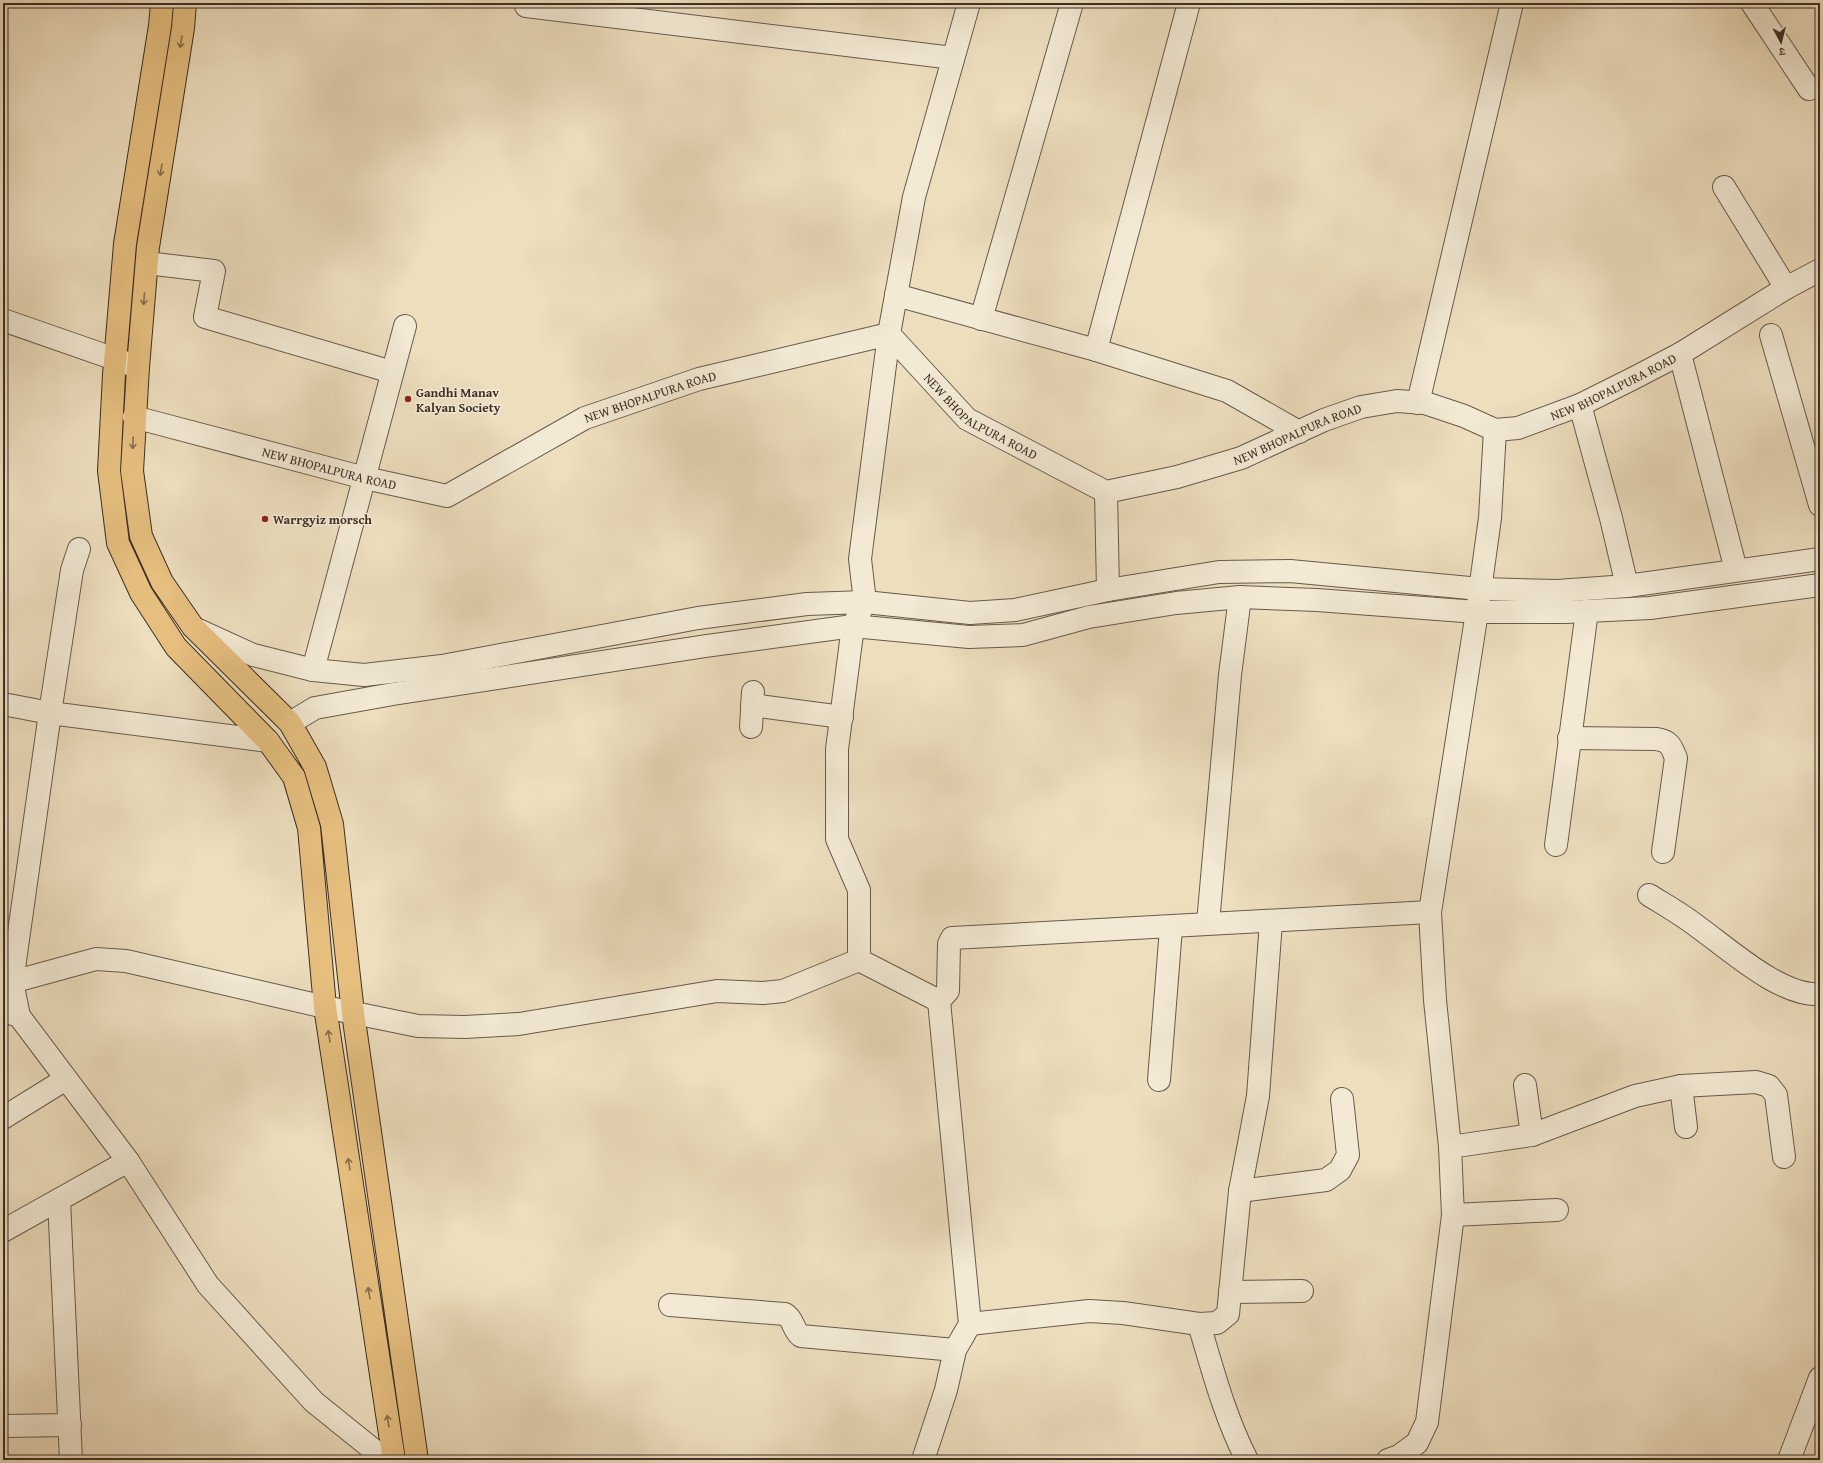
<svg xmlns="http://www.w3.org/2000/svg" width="1823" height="1463" viewBox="0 0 1823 1463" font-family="'Gentium Book Plus','Noto Serif Devanagari',serif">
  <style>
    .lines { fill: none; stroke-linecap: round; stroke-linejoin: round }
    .minor-casing { stroke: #685a4c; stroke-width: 24 }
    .major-casing { stroke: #3c2e26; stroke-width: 24 }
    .minor { stroke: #f3ead5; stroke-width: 22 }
    .major { stroke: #e6bf7f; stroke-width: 22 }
    .oneway { stroke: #886f4e }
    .poi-dot { fill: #8f2418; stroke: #f3ead5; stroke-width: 1.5 }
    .labels { text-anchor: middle; stroke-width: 3; stroke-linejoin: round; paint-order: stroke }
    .street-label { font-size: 13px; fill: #3c2e26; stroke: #f3ead5 }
    .poi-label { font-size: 13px; font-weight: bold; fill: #3c2e26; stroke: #f3ead5; text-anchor: start }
  </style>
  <rect width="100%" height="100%" fill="#eddebe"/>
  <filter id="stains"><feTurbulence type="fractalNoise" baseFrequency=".005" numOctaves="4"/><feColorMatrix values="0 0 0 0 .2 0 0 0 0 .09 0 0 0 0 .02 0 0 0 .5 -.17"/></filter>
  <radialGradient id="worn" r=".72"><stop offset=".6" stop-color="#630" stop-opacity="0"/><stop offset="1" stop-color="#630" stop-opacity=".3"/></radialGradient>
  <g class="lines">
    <g class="minor-casing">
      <g id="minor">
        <path d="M 1752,3 L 1809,89"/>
        <path d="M 526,6 L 953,58"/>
        <path d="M 1724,187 L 1786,288"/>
        <path d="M 147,263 L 214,271 L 205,317 L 392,372"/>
        <path d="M 896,295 L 1096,350 L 1227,391 L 1299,432"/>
        <path d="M 981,319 L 1072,3"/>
        <path d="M 3,320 L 138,367"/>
        <path d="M 1771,335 L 1820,505"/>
        <path d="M 1096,350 L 1189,3"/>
        <path d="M 1680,354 L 1736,570"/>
        <path d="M 1418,403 L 1512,3"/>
        <path d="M 1580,405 L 1611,518 L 1627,586"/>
        <path id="s1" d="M 134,417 L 365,478 L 447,496 L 585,418 L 699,379 L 889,334 L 967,419 L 1106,492 L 1177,477 L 1241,458 L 1324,420 L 1361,407 L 1397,401 L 1425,403 L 1464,416 L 1495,430 L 1518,428 L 1580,405 L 1636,377 L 1680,354 L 1786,288 L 1820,270"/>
        <path d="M 1106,492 L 1108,590"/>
        <path d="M 196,629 L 253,655 L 313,670 L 364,675 L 442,666 L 698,618 L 807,604 L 865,602 L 970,613 L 1015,610 L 1108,590 L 1219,572 L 1290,571 L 1480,589 L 1557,591 L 1627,586 L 1820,559"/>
        <path d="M 313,670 L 405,326"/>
        <path d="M 3,704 L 50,713 L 72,570 L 79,549"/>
        <path d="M 752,705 L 842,717"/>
        <path d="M 290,723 L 315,708 L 393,694 L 706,646 L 853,626 L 969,637 L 1023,635 L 1089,617 L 1176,603 L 1240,597 L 1317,600 L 1477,612 L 1566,612 L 1650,608 L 1820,585"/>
        <path d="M 751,727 L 753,692"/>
        <path d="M 1569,738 L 1656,739 C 1670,741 1671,746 1676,758 L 1663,852"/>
        <path d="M 1556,845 L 1587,611"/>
        <path d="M 1649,895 C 1665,905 1683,915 1698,927 C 1729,949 1781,997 1820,994"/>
        <path d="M 1208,923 L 1230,675 L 1240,597"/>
        <path d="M 3,988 L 12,982 L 96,959 L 126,961 L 325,1007 L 418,1026 L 465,1027 L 519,1024 L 717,991 L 763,993 L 783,991 L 859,960"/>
        <path d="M 939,1001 L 948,991 L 949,944 L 952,938 L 1430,912"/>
        <path d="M 3,1011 L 19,1016 L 128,1161 L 208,1285 L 314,1402 L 386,1460"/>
        <path d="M 19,1016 L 12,982 L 50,713 L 268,741"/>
        <path d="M 1159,1080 L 1171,928"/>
        <path d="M 1525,1085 L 1532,1135"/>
        <path d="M 1681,1086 L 1686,1127"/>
        <path d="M 3,1118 L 66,1079"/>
        <path d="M 1450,1147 L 1532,1135 L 1635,1096 L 1681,1086 L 1756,1082 L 1769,1086 L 1776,1095 L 1784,1157"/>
        <path d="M 1240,1191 L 1326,1180 L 1340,1170 L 1348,1155 L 1342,1099"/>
        <path d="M 59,1200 L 71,1460"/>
        <path d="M 1453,1215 L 1557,1210"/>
        <path d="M 3,1231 L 128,1161"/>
        <path d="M 1230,1292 L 1302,1291"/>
        <path d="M 670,1305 L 785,1314 C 794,1319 793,1331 801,1336 L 955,1350"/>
        <path d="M 970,1324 L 1089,1311 L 1123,1313 L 1199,1324 C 1213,1371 1225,1417 1247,1460"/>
        <path d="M 1199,1324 L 1217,1323 L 1228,1314 L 1240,1191 L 1258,1096 L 1271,922"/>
        <path d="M 3,1426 L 70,1425"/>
        <path d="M 923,1460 L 946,1390 L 955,1350 L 970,1324 L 939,1001 L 859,960 L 859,890 L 837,839 L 837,749 L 853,626 L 865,602 L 860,559 L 889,334 L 914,197 L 969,3"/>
        <path d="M 1388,1460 L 1399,1456 L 1417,1443 L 1427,1422 L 1453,1215 L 1450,1147 L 1435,1000 L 1430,912 L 1477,612 L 1490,518 L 1495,430"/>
        <path d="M 1789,1460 L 1820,1378"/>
      </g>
    </g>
    <g class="major-casing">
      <path id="major" d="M 162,3 L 160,26 L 125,244 L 114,374 L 109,471 L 118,543 L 141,593 L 176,647 L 268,741 L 294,777 L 309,828 L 325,1007 L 394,1460
        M 185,3 L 183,28 L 148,247 L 138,367 L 132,471 L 141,536 L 162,582 L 193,627 L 290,723 L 315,767 L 332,824 L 353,1013 L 417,1460"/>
    </g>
    <use href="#minor" class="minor"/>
    <use href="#major" class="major"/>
  </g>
  <defs><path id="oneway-shaft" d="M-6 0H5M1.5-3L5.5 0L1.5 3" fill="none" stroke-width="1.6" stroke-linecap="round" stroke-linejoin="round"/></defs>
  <g class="oneway">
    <use href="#oneway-shaft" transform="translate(181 42) rotate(99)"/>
    <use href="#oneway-shaft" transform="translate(161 170) rotate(99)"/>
    <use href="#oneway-shaft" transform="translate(144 299) rotate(95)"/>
    <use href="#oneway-shaft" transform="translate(133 443) rotate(92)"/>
    <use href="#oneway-shaft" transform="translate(329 1036) rotate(-99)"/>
    <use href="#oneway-shaft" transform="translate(349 1164) rotate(-99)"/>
    <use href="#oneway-shaft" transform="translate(369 1293) rotate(-99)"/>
    <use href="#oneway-shaft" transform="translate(388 1421) rotate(-99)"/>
  </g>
  <g class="poi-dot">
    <circle cx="408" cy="399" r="4"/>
    <circle cx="265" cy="519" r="4"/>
  </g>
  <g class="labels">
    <g class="street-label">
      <text dy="5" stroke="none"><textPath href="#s1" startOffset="1606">NEW BHOPALPURA ROAD</textPath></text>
      <text dy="5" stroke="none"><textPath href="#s1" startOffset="550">NEW BHOPALPURA ROAD</textPath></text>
      <text dy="5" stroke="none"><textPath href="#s1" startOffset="922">NEW BHOPALPURA ROAD</textPath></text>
      <text dy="5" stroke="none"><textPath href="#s1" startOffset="1270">NEW BHOPALPURA ROAD</textPath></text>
      <text dy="5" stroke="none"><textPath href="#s1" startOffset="202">NEW BHOPALPURA ROAD</textPath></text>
    </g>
    <g class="poi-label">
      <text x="416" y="397">Gandhi Manav<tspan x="416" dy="15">Kalyan Society</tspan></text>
      <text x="273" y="524">Warrgyiz morsch</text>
    </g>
  </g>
  <rect width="1823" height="1463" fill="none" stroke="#eddebe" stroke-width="16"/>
  <rect x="4" y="4" width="1815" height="1455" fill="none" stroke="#3c2e26" stroke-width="2"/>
  <rect x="8" y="8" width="1807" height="1447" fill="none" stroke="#3c2e26"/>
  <g transform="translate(1781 42) rotate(173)" stroke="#f3ead5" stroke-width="3" paint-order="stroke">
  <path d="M0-3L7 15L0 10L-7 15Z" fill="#3c2e26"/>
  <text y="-6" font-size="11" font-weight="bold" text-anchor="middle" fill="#3c2e26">उ</text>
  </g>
  <rect width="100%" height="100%" filter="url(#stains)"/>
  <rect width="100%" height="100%" fill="url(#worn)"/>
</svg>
